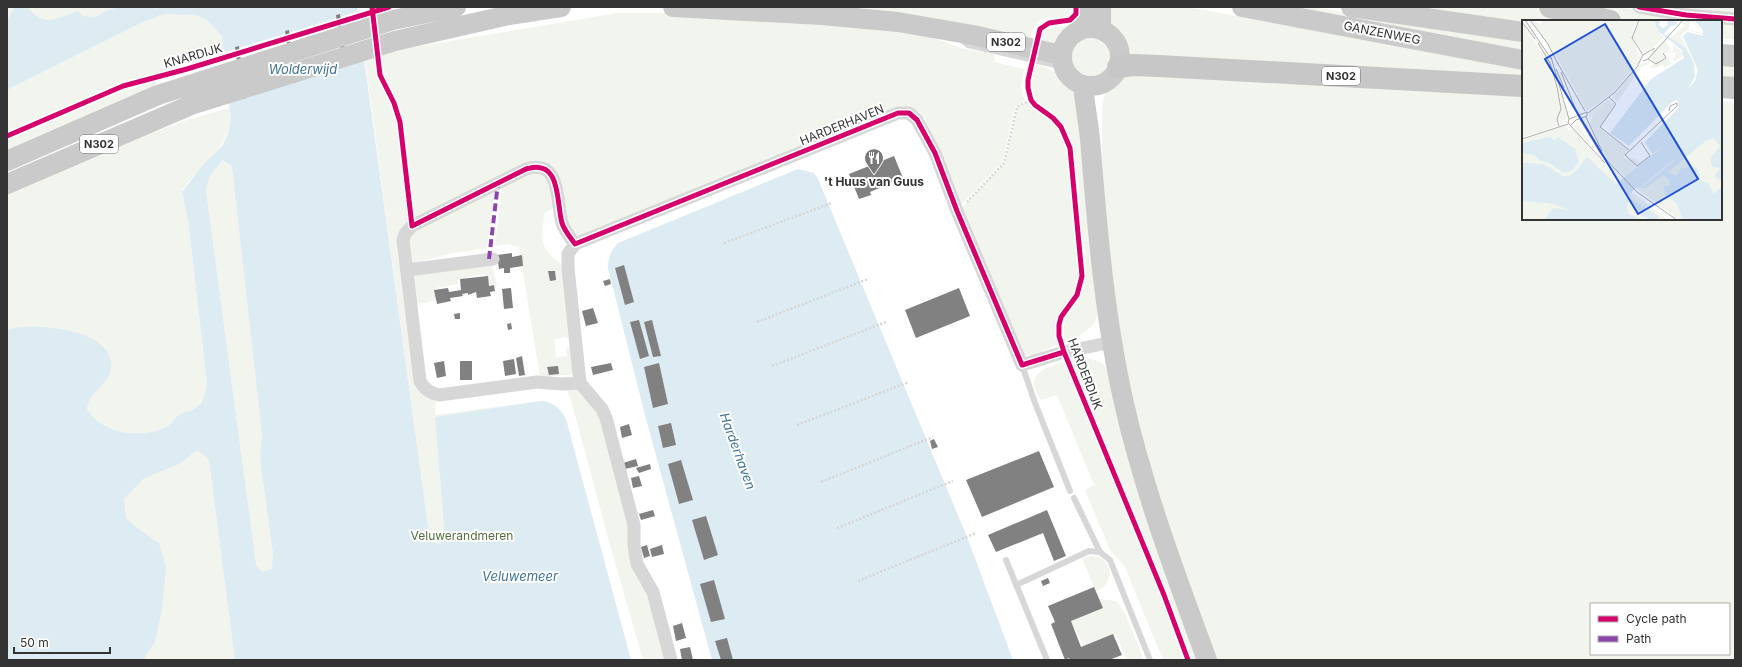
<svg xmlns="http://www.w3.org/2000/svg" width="1742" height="667" viewBox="0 0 1742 667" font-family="Inter,sans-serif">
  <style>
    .green { fill: #f1f5ed; fill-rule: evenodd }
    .water { fill: #ddebf3; fill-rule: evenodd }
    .pier { fill: #fff }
    .building { fill: #818181 }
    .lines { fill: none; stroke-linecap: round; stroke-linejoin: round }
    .path { stroke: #d6d6d6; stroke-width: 2.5; stroke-dasharray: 2 2; stroke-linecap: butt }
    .service { stroke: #d7d7d7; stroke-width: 6 }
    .minor { stroke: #d7d7d7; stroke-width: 13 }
    .primary { stroke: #cacaca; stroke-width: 20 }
    .trunk { stroke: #c7c7c7; stroke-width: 22 }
    .quiet { stroke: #8e44ad; stroke-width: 4; stroke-dasharray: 8 4; stroke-linecap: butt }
    .cycleway-casing { stroke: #fff; stroke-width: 8 }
    .cycleway { stroke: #d6006c; stroke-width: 5 }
    .labels { text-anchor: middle; stroke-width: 4; stroke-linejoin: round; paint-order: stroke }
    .shield { fill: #fff; stroke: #707070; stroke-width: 1 }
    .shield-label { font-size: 11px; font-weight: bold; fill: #333 }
    .street-label { font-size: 12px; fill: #333; stroke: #fff }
    .poi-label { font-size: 12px; font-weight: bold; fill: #333; stroke: #fff }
    .park-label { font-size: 12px; fill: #56703f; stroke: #fff }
    .water-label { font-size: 13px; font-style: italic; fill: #3f7597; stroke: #fff }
    .inset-road { fill: none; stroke: #adadad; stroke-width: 1 }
    .view { fill: #1d4ed8; fill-opacity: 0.15; stroke: #1d4ed8; stroke-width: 2 }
    .inset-edge { fill: none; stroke: #333; stroke-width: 2 }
  </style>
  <rect width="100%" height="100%" fill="#fff"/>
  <path class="green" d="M 7,7 L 356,7 L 262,434 L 261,452 L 413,418 L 365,60 L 374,58 L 380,86 L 391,102 L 397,123 L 409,223 L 408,318 L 418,390 L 436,401 L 435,415 L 541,401 L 548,402 L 554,407 L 625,660 L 7,660 L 7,192 L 85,158 L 187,120 L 229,108 L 220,50 L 184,62 L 178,69 L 124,81 L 7,131 L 7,90 L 125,31 L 7,86 ZM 230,123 L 224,160 L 210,176 L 206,190 L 241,453 L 198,407 L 205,395 L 207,384 L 188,220 L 182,192 C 184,186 189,182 193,177 C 208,159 226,147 230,123 Z
    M 776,7 L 1071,7 L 1070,12 C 1058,28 1040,1 1029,42 Z
    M 1106,7 L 1185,7 L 1199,9 L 1523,69 L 1523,81 L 1126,59 L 1124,45 L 1109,22 Z
    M 1283,7 L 1312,7 L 1523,40 L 1523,52 Z
    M 1413,7 L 1533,7 L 1587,21 L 1523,21 L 1523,24 Z
    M 1565,7 L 1618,7 L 1703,21 L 1626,21 Z
    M 1666,7 L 1735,7 L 1735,15 Z
    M 617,13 L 675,13 L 903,27 L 961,48 L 995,55 L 994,62 L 1024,69 L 1021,88 L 1025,101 L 1015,106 L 1002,162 L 960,206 L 925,118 L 920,113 L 903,106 L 578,236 L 573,234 L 544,164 L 415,218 L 403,119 L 398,104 L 385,79 L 380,53 Z
    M 1076,19 L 1076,23 L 1063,36 L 1059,45 L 1039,44 L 1044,29 L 1066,26 Z
    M 1721,22 L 1735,24 L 1735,40 L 1721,38 Z
    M1072 57a19 19 0 1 1 38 0a19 19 0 1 1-38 0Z
    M 1721,62 L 1735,63 L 1735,80 L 1721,78 Z
    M 1034,64 C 1052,68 1066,77 1076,94 L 1099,311 C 1094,330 1081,335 1065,342 C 1057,317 1080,304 1084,281 C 1088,263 1083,242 1081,223 C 1079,198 1078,170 1072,145 C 1069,134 1062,124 1056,116 C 1048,105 1033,104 1031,88 C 1030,80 1033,72 1034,64 Z
    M 1124,75 L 1523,90 L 1523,219 L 1721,219 L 1721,101 L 1735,102 L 1735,660 L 1215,660 L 1156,490 L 1128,376 L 1117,318 L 1102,187 L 1102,107 C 1103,92 1113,84 1124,75 ZM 1591,604 L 1729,604 L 1729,654 L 1591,654 Z
    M 155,82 L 157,84 L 156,87 L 7,151 L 7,140 L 121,92 Z
    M 1029,102 L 1058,127 L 1067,149 L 1080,268 L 1078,283 L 1074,295 L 1063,310 L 1057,321 L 1058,343 L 1056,345 L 1031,356 L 1022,354 L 961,209 L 1005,163 L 1018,108 Z
    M 530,170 L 544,172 L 556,206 L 544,214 C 542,245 538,245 563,266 L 572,336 L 568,340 L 567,337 L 554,339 L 556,357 L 567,356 L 566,349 L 569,348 L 569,346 L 574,345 L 577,374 L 540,377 L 519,247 L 508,244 L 495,246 L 502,186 Z
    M 495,190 L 487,248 L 448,254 L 411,264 L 408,237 L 416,229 Z
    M 491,263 L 497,285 L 488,284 L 485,274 L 457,279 L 458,284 L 435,288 L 437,300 L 414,305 L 414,271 Z
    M 1082,357 L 1099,361 L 1107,368 L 1200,660 L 1192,660 L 1165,591 L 1071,360 Z
    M 1063,362 L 1067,366 L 1161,597 L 1185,660 L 1163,660 L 1125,567 L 1110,550 L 1085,490 L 1094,485 L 1057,395 L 1041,400 C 1024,375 1042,369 1063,362 Z
    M 579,388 L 600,414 L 651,596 L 666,660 L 643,660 L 613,556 L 571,400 L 567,390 L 556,390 Z
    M 1091,556 C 1114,558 1116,582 1096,592 L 1082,558 Z
    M 1099,599 L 1116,601 L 1125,613 L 1144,660 L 1127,660 L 1116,634 L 1084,647 L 1071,621 L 1102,608 Z"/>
  <path class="water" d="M 14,7 L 27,7 C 44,28 56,19 78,11 L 83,16 L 95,17 L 108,10 L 120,7 L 151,7 L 155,9 L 162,7 L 357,7 L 430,542 L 440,544 L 445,536 L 435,417 L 542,401 C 554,403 560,408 566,419 L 631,660 L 235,660 L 209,459 L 197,450 L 181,463 L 143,479 L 124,499 L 126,518 L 141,531 L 159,543 L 166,567 L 162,609 L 155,642 L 143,660 L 7,660 L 7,330 C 32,321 117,329 111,368 C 109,385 88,392 87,409 C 101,434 142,440 166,427 C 173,424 175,416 182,413 C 185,412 188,412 191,411 C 203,406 205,395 207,384 L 188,220 L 182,192 L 202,166 L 222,146 L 228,134 L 231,118 L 222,36 L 207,20 L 197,15 L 164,14 L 143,22 L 7,90 L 7,22 ZM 223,160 L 232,166 L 262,434 L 260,458 L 273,553 L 272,569 L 262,572 L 256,565 L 206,190 L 210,176 Z
    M 798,169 L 814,173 L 818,179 L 967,537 L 1013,660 L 712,660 L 646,419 L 608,268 C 608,257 611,251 618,243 Z"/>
  <path class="pier" d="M 360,11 L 366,58 L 227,101 L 222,53 Z"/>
  <path class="building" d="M 340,14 L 347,66 L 343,67 L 336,15 Z
    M 289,30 L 296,83 L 293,83 L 285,31 Z
    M 239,46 L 246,98 L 242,99 L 235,47 Z
    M 894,156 L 903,178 L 870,192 L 871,195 L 859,199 L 849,174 Z
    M 512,253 L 512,257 L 522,255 L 523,266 L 510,268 L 510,273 L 504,273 L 504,268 L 499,269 L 497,255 Z
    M 624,265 L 634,302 L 625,305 L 615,268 Z
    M 548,271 L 555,271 L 556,280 L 550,281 Z
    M 488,276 L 489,286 L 494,285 L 495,291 L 490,292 L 491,296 L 477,298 L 476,292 L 468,295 L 468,293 L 462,294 L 463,296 L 450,298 L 451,301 L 437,304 L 434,290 L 448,288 L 449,292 L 461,290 L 460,279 Z
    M 610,279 L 611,284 L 605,286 L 603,281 Z
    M 511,288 L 513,308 L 504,309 L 502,289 Z
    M 959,288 L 970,316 L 916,338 L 905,310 Z
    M 593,308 L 598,323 L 586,326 L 582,311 Z
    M 460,313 L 460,319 L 455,319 L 454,314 Z
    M 639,320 L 649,356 L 640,359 L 630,322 Z
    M 652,320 L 661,356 L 653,357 L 644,322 Z
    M 511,323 L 512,329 L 508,330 L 507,324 Z
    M 522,356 L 525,375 L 519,376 L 516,358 Z
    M 514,359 L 516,374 L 505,376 L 503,361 Z
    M 444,361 L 446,376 L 437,378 L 434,363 Z
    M 460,361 L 472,361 L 472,380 L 460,380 Z
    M 611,363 L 613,370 L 593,375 L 591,367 Z
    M 659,363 L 668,404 L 653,408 L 644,367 Z
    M 558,366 L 559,374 L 549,375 L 547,367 Z
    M 671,423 L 676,445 L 663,448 L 658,426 Z
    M 629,424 L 632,435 L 622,438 L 620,427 Z
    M 934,439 L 938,447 L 932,449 L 930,441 Z
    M 1039,451 L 1054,487 L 982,517 L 966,480 Z
    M 636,459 L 638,466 L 625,469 L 623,463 Z
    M 681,460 L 693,500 L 679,504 L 668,464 Z
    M 650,464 L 651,469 L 639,473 L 637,470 L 636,468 Z
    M 639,476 L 642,486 L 633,488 L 631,478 Z
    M 653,510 L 655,516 L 641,520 L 639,514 Z
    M 1047,510 L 1066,556 L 1054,561 L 1043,533 L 996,552 L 988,535 Z
    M 706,516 L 718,555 L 704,560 L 692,520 Z
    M 647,545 L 650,556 L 644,558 L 641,547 Z
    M 662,545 L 664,554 L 652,557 L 650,549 Z
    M 1048,578 L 1050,583 L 1043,586 L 1041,581 Z
    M 714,580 L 725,619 L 711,622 L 700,584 Z
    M 1094,587 L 1103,608 L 1071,621 L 1081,647 L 1113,634 L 1122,655 L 1109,660 L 1070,660 L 1069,658 L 1065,660 L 1051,624 L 1055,622 L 1048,606 Z
    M 682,623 L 686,638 L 676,641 L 673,626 Z
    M 727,638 L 733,660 L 721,660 L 715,641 Z
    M 690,647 L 693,660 L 682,660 L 680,649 Z"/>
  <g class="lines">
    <path class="path" d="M 967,202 L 1004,163 L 1017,107 L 1031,100
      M 724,243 L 832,203
      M 757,322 L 868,279
      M 772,366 L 886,322
      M 797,425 L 909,382
      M 821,482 L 933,437
      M 837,528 L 953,481
      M 858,581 L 976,533"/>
    <path class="service" d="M 962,40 L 968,45 L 1064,67
      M 1022,365 L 1035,403 L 1070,491
      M 1074,498 L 1100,552
      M 1006,560 L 1047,660
      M 1016,585 L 1089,551 L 1100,552 L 1110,560 L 1150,660"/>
    <path class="minor" d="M 1639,7 L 1686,15 L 1735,19
      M 575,244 C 570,237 564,230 562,223 C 556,202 562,158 526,169 L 412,226 L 405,234 L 403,240 L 420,381 C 424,389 430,393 439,395 L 537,382 L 562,384 L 580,383
      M 407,270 L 493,259
      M 671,660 L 653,592 L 637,564 L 634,545 L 634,525 L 606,418 L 602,409 L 580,383 L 568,268 L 568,254 L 575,244 L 898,113 L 909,113 L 917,120 L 935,153 L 957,211 L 1022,365 L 1064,352 L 1112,342"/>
    <path class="primary" d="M 673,7 L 822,15 L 898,22 L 973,35 L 1061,55
      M 1242,7 L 1523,60
      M 1351,7 L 1523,32
      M1062 57a29 29 0 1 1 58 0a29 29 0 1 1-58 0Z
      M 1085,28 L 1087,7
      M 1101,29 L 1101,7
      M 1083,85 C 1085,108 1090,129 1091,151 C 1098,236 1105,320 1124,403 C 1144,491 1176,576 1207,660
      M 7,161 L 158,95 L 393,20 L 456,7
      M 7,184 L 191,105 L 395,41 L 509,15 L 561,7"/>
    <path class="trunk" d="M 1550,7 L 1610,21
      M 1721,55 L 1735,56
      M 1118,67 L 1133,65 L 1159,66 L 1523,86
      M 1721,87 L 1735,88"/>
    <path class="quiet" d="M 489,259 L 498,183"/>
    <g class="cycleway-casing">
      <path id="cycleway" d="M 372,7 L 380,75 L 394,103 L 400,122 L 412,226 L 526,169 C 562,158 556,202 562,223 C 564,230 570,237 575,244 L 898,113 L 909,113 L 917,120 L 935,153 L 957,211 L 1022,365 L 1064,352
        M 1076,7 L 1076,14 L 1070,20 L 1049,23 L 1040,29 L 1028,80 L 1028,88 L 1031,100 L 1035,105 L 1053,118 L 1061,127 L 1070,148 L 1082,276 L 1077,295 L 1061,317 L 1059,325 L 1059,336 L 1064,352 L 1164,595 L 1188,660
        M 1639,7 L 1686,15 L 1735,19
        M 7,136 L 123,86 L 187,69 L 389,7"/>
    </g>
    <use href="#cycleway" class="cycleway"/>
  </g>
  <defs>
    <g id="restaurant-pin" transform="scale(1)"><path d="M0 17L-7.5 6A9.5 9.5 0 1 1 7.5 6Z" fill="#7a7a7a" stroke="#fff"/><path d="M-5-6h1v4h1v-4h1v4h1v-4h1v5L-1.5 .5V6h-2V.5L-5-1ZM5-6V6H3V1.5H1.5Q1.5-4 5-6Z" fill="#fff"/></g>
  </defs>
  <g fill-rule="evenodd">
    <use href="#restaurant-pin" x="874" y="158"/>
  </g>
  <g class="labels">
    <g class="shield">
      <rect x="987" y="33" width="38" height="18" rx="3"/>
      <rect x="1322" y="67" width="38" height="18" rx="3"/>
      <rect x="80" y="135" width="38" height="18" rx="3"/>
    </g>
    <g class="shield-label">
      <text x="1006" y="46">N302</text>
      <text x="1341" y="80">N302</text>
      <text x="99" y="148">N302</text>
    </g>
    <g class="street-label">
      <text transform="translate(1382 33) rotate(11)" y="4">GANZENWEG</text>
      <text transform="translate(193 56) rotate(-16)" y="4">KNARDIJK</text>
      <text transform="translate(842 125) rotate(-22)" y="4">HARDERHAVEN</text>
      <text transform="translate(1085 374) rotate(69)" y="4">HARDERDIJK</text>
    </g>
    <g class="poi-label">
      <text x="874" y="186">'t Huus van Guus</text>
    </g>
    <g class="park-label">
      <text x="462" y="540">Veluwerandmeren</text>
    </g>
    <g class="water-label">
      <text x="303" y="74">Wolderwijd</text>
      <text transform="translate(738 451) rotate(70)" y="5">Harderhaven</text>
      <text x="520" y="581">Veluwemeer</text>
    </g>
  </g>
  <g transform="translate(1522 20)">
    <rect width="200" height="200" fill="#fff"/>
    <path d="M 0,0 L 8,7 L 28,39 L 46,97 L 44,102 L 41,101 L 39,102 L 42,102 L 41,104 L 36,101 L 40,86 L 29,45 ZM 9,0 L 18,4 L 22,0 L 116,0 L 111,8 L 110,18 L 119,40 L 89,74 L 65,91 L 30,29 ZM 118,0 L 132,0 L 136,11 L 142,17 L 125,33 L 118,29 L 111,18 ZM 163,0 L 171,0 L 181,14 L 180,15 L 166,10 L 161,13 L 159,16 L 165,29 L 148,18 L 162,6 L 160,3 ZM 168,2 L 171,2 L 180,13 L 167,10 ZM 172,0 L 200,0 L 200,200 L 157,200 L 114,168 L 109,172 L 147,200 L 0,200 L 0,120 L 43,105 L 46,110 L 58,121 L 48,111 L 50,108 L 98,162 L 104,155 L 102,156 L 85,139 L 68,103 L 72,92 L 83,83 L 72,91 L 67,99 L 67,94 L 85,80 L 90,81 L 87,83 L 93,83 L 77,108 L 106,130 L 102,137 L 113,145 L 112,148 L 116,145 L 107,140 L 112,138 L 118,144 L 129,136 L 130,133 L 123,123 L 182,98 L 175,48 L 161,17 L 166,12 L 181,16 L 181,10 ZM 0,3 L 26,42 L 39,85 L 35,106 L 0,118 ZM 143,20 L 149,29 L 142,34 L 136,28 L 143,38 L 132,44 L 127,35 ZM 151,24 L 163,35 L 153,41 L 150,39 L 154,36 L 153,32 L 144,35 L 151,31 ZM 146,38 L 149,44 L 142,48 L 141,45 L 129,49 L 130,45 ZM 127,41 L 127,44 L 119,47 L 96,81 L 92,80 L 90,77 L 116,46 L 120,42 L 120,44 ZM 55,101 L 60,110 L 73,130 L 52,107 Z" fill="#f1f5ed" fill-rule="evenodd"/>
    <path d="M 132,0 L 138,0 L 137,5 L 141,8 L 146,5 L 145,0 L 154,0 L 155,5 L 149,6 L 142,14 L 164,28 L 172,43 L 173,56 L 166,69 L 173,61 L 176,50 L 161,16 L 165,12 L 181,16 L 181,10 L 172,0 L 200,0 L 200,159 L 196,160 L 193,156 L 198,148 L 191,147 L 189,144 L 189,138 L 198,126 L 192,118 L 185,120 L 146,152 L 154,156 L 158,149 L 170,146 L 176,149 L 178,160 L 187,164 L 192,174 L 200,166 L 200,200 L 161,199 L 155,184 L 143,174 L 142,166 L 148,165 L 148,161 L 141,155 L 124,168 L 114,167 L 107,175 L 109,179 L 135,195 L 137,200 L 129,200 L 116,193 L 107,178 L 105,188 L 107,194 L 119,200 L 22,200 L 31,188 L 48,190 L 27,183 L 0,181 L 0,143 L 21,144 L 41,156 L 48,156 L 55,150 L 65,137 L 94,164 L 141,127 L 130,133 L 123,122 L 157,87 L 155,80 L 150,82 L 107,126 L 88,113 L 129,59 L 162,38 L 160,30 L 136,11 ZM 151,140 L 153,140 L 122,166 L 119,166 ZM 28,117 L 33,120 L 36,117 L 53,129 L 57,141 L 51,150 L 42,153 L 27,143 L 17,140 L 13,135 L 0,133 L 0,123 Z" fill="#ddebf3" fill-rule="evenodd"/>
    <path class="inset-road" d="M 3,0 L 30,40M 8,0 L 26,24 L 36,44M 117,0 L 110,18 L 121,35M 0,2 L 13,19M 16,23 L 28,43 L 35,67 L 39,89 L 35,99 L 37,106M 29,37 L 47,99M 126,39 L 134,44 L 144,38 L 141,33M 121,41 L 126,39 L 161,0M 35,42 L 63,91M 34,49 L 42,68M 39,52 L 57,98 L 78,133 L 115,172 L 155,200M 87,77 L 94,84 L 78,107 L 107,130M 66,93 L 92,73 L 115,47 L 121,35 L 133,28M 64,97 L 80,131M 49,105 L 54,100 L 65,96 L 65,92 L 47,99 L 46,103 L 83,143M 0,119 L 46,104M 119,122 L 128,136 L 115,146 L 103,135 L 155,86 L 155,83 L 148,86 L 147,91"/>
    <path class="view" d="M 83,4 L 176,159 L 116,194 L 23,39 Z"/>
    <rect width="200" height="200" class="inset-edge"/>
  </g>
  <rect width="1742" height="667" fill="none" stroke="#333333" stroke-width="16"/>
  <rect x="1590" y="603" width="140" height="52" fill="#ffffff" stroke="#adadad"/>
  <rect x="1598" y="616" width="20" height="6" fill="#d6006c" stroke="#adadad"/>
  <text x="1626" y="623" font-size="12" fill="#333333">Cycle path</text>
  <rect x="1598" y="636" width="20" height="6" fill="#8e44ad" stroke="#adadad"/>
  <text x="1626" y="643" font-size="12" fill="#333333">Path</text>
  <path d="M14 647v6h96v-6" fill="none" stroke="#333333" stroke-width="2"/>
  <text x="20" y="647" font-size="12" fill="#333333" stroke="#ffffff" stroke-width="3" paint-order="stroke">50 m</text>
</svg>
